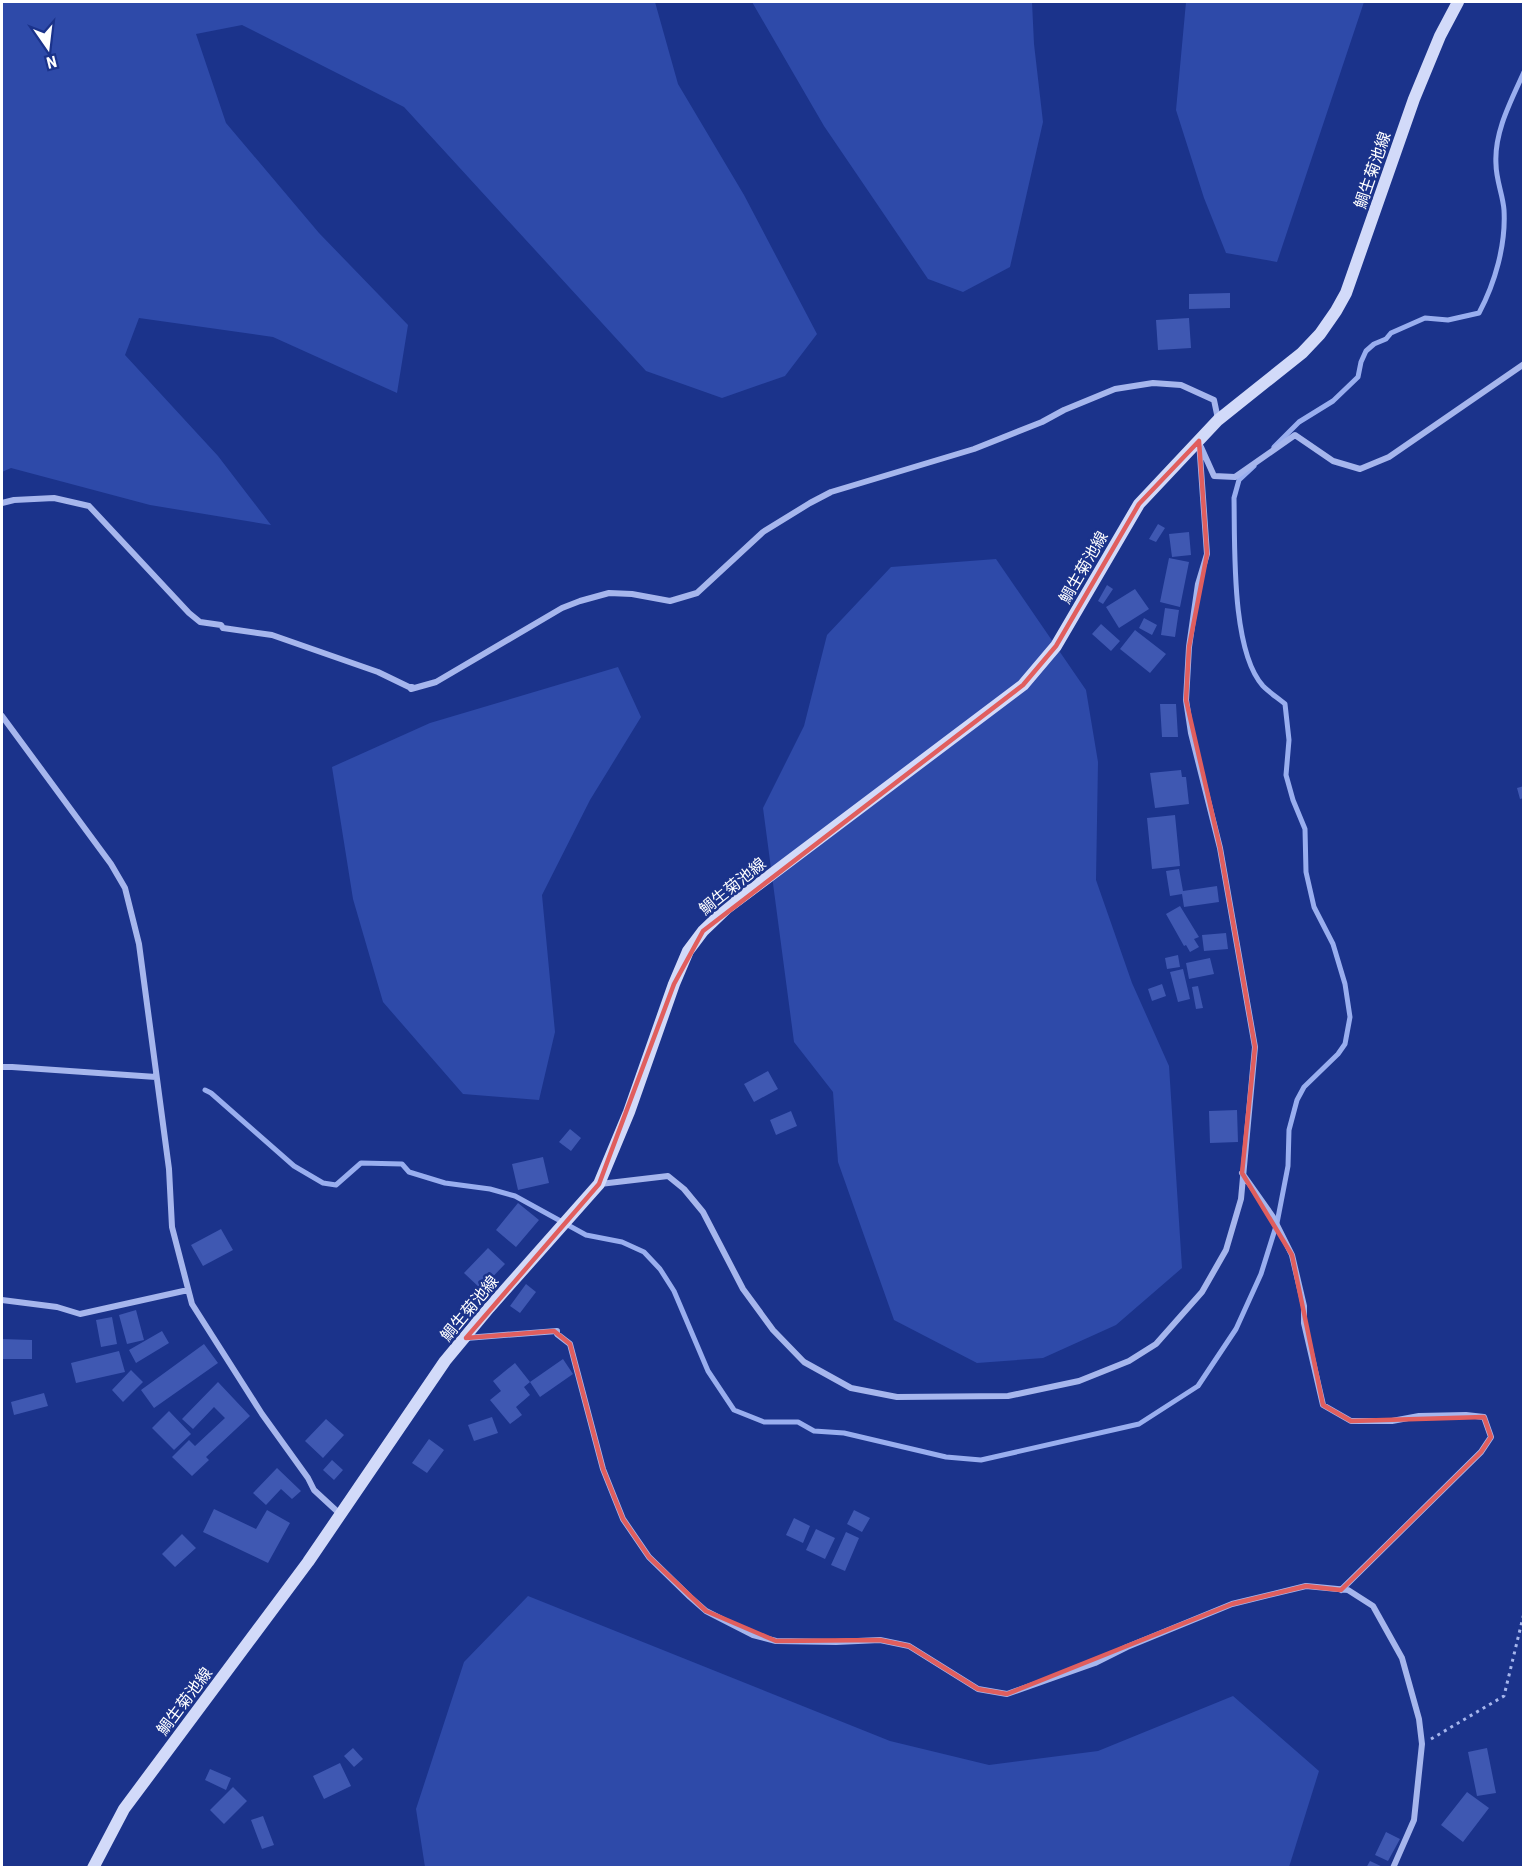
<svg xmlns="http://www.w3.org/2000/svg" width="1525" height="1869" viewBox="0 0 1525 1869" font-family="'Roboto Condensed','Noto Sans JP',sans-serif">
  <style>
    .green { fill: #2e4aa9 }
    .lines { fill: none; stroke-linecap: round; stroke-linejoin: round }
    .stream { stroke: #99aeef; stroke-width: 5 }
    .building { fill: #3f58b2 }
    .path { stroke: #a6b6ed; stroke-width: 3; stroke-dasharray: 3 4.5; stroke-linecap: butt }
    .minor { stroke: #a6b6ed; stroke-width: 6 }
    .secondary { stroke: #d2daf9; stroke-width: 12 }
    .marked { fill: none; stroke: #e05e5e; stroke-width: 4.5; stroke-linejoin: round }
    .labels { text-anchor: middle; stroke-width: 5; stroke-linejoin: round; paint-order: stroke }
    .street-label { font-size: 16px; fill: #fff; stroke: #1b338b }
  </style>
  <rect width="100%" height="100%" fill="#1b338b"/>
  <path class="green" d="M 2,2 L 655,2 L 678,84 L 744,195 L 817,334 L 785,376 L 722,398 L 646,371 L 404,107 L 242,25 L 196,34 L 226,123 L 319,233 L 408,325 L 397,393 L 273,337 L 139,318 L 125,355 L 218,456 L 271,525 L 150,505 L 11,468 L 2,472 Z
    M 752,2 L 1032,2 L 1034,44 L 1043,122 L 1010,267 L 963,292 L 928,279 L 824,126 Z
    M 1186,2 L 1364,2 L 1277,262 L 1226,253 L 1204,198 L 1176,110 Z
    M 996,559 L 1086,690 L 1098,762 L 1096,880 L 1132,983 L 1169,1066 L 1182,1268 L 1116,1325 L 1043,1358 L 977,1363 L 894,1320 L 838,1162 L 833,1092 L 794,1042 L 763,808 L 804,726 L 827,635 L 891,567 Z
    M 618,667 L 641,717 L 590,800 L 542,895 L 555,1032 L 539,1100 L 463,1094 L 383,1002 L 353,899 L 332,767 L 430,723 Z
    M 528,1596 L 890,1741 L 989,1765 L 1098,1751 L 1233,1696 L 1319,1771 L 1289,1867 L 425,1867 L 416,1809 L 464,1662 Z"/>
  <g class="lines">
    <path class="stream" d="M 1274,447 L 1299,422 L 1333,401 L 1358,377 L 1361,362 L 1366,351 L 1374,344 L 1386,339 L 1391,333 L 1425,318 L 1448,320 L 1479,313 C 1495,283 1506,245 1504,210 C 1503,195 1496,180 1496,164 C 1494,132 1511,101 1524,72
      M 205,1090 L 211,1093 L 294,1166 L 323,1183 L 336,1185 L 361,1163 L 402,1164 L 409,1172 L 445,1183 L 490,1189 L 515,1196 L 586,1235 L 622,1242 L 644,1252 L 660,1269 L 674,1291 L 708,1371 L 734,1410 L 764,1422 L 798,1422 L 814,1431 L 844,1433 L 946,1457 L 981,1460 L 1139,1424 L 1198,1386 L 1236,1329 L 1261,1274 L 1277,1223 L 1288,1166 L 1289,1130 L 1297,1100 L 1304,1087 L 1338,1054 L 1345,1044 L 1350,1017 L 1345,984 L 1333,944 L 1314,907 L 1306,872 L 1305,829 L 1293,800 L 1286,775 L 1289,740 L 1285,704 C 1278,698 1270,693 1263,686 C 1231,651 1235,545 1234,498 L 1239,480 L 1254,466"/>
  </g>
  <path class="building" d="M 1230,293 L 1230,308 L 1189,309 L 1189,294 Z
    M 1189,318 L 1191,348 L 1158,350 L 1156,320 Z
    M 1158,524 L 1165,528 L 1156,542 L 1149,539 Z
    M 1189,532 L 1191,555 L 1172,557 L 1169,534 Z
    M 1169,558 L 1189,562 L 1180,607 L 1160,602 Z
    M 1107,585 L 1113,589 L 1103,604 L 1098,601 Z
    M 1135,589 L 1149,609 L 1119,628 L 1106,607 Z
    M 1165,608 L 1179,610 L 1175,637 L 1161,635 Z
    M 1144,618 L 1157,625 L 1152,635 L 1139,628 Z
    M 1101,624 L 1120,641 L 1111,651 L 1092,634 Z
    M 1135,630 L 1166,654 L 1150,673 L 1120,649 Z
    M 1160,704 L 1176,704 L 1178,737 L 1162,737 Z
    M 1181,770 L 1182,777 L 1186,777 L 1189,804 L 1155,808 L 1150,773 Z
    M 1524,786 L 1524,798 L 1520,799 L 1517,788 Z
    M 1175,815 L 1180,866 L 1152,869 L 1147,818 Z
    M 1179,869 L 1183,891 L 1217,886 L 1219,902 L 1184,907 L 1182,894 L 1170,896 L 1166,871 Z
    M 1180,906 L 1199,937 L 1194,939 L 1199,947 L 1190,952 L 1186,945 L 1184,946 L 1166,914 Z
    M 1226,933 L 1228,949 L 1204,951 L 1202,935 Z
    M 1178,955 L 1180,967 L 1167,969 L 1165,958 Z
    M 1210,958 L 1214,974 L 1189,979 L 1186,963 Z
    M 1183,969 L 1190,999 L 1178,1002 L 1170,972 Z
    M 1162,984 L 1166,996 L 1152,1001 L 1148,989 Z
    M 1198,986 L 1203,1008 L 1196,1009 L 1192,987 Z
    M 768,1071 L 778,1089 L 754,1102 L 744,1084 Z
    M 1237,1110 L 1238,1142 L 1210,1143 L 1209,1111 Z
    M 791,1111 L 797,1126 L 776,1135 L 770,1120 Z
    M 570,1129 L 581,1138 L 571,1151 L 559,1142 Z
    M 543,1157 L 549,1183 L 518,1190 L 512,1164 Z
    M 518,1203 L 539,1220 L 516,1247 L 496,1230 Z
    M 221,1229 L 233,1250 L 203,1266 L 191,1245 Z
    M 488,1248 L 505,1264 L 481,1289 L 464,1273 Z
    M 526,1284 L 536,1292 L 520,1313 L 510,1306 Z
    M 136,1310 L 144,1340 L 127,1344 L 119,1315 Z
    M 112,1317 L 117,1344 L 101,1347 L 96,1320 Z
    M 162,1331 L 169,1343 L 136,1363 L 129,1350 Z
    M 2,1339 L 32,1340 L 32,1359 L 2,1359 Z
    M 204,1344 L 218,1363 L 154,1408 L 141,1390 Z
    M 119,1351 L 125,1372 L 76,1383 L 71,1363 Z
    M 563,1359 L 573,1374 L 540,1397 L 530,1382 Z
    M 515,1363 L 530,1382 L 524,1387 L 530,1395 L 516,1407 L 522,1415 L 510,1424 L 490,1400 L 501,1391 L 493,1381 Z
    M 131,1370 L 143,1382 L 123,1402 L 112,1390 Z
    M 218,1382 L 250,1416 L 206,1457 L 209,1460 L 192,1476 L 172,1457 L 189,1440 L 195,1446 L 225,1418 L 214,1407 L 193,1429 L 182,1419 Z
    M 44,1393 L 48,1406 L 14,1415 L 11,1402 Z
    M 169,1411 L 191,1434 L 174,1450 L 152,1428 Z
    M 492,1417 L 498,1433 L 474,1441 L 468,1425 Z
    M 326,1419 L 344,1435 L 323,1458 L 305,1441 Z
    M 429,1439 L 444,1450 L 427,1473 L 412,1463 Z
    M 332,1460 L 343,1470 L 334,1480 L 323,1470 Z
    M 277,1468 L 301,1491 L 292,1499 L 281,1489 L 266,1505 L 253,1493 Z
    M 214,1509 L 256,1529 L 267,1510 L 290,1523 L 268,1563 L 203,1532 Z
    M 854,1510 L 870,1518 L 862,1532 L 847,1524 Z
    M 794,1518 L 810,1526 L 803,1543 L 786,1535 Z
    M 816,1529 L 835,1538 L 825,1559 L 806,1550 Z
    M 846,1532 L 859,1538 L 845,1571 L 831,1565 Z
    M 182,1534 L 196,1548 L 175,1567 L 162,1554 Z
    M 353,1748 L 363,1759 L 354,1767 L 344,1756 Z
    M 1487,1748 L 1496,1793 L 1477,1796 L 1468,1752 Z
    M 340,1763 L 351,1786 L 324,1799 L 313,1776 Z
    M 210,1769 L 231,1778 L 226,1790 L 205,1780 Z
    M 233,1787 L 247,1801 L 224,1824 L 210,1810 Z
    M 1467,1792 L 1489,1808 L 1463,1842 L 1441,1825 Z
    M 263,1816 L 274,1845 L 262,1849 L 251,1820 Z
    M 1386,1832 L 1400,1839 L 1388,1861 L 1375,1855 Z
    M 1370,1861 L 1385,1868 L 1366,1868 Z"/>
  <g class="lines">
    <path class="path" d="M 1431,1739 L 1504,1696 L 1524,1613"/>
    <path class="minor" d="M 1201,447 L 1214,476 L 1235,477 L 1295,435 L 1333,461 L 1360,469 L 1389,457 L 1524,364
      M 2,503 L 14,500 L 54,498 L 89,506 L 189,613 L 200,622 L 221,625 L 223,628 L 272,635 L 378,672 L 409,687 L 412,687 L 411,689 L 436,682 L 562,608 L 580,601 L 609,593 L 632,594 L 670,601 L 697,593 L 763,532 L 810,503 L 831,492 L 974,449 L 1042,422 L 1064,410 L 1115,389 L 1153,383 L 1181,385 L 1214,400 L 1218,419
      M 2,716 L 111,864 L 125,888 L 139,944 L 169,1169 L 172,1227 L 192,1304 L 262,1414 L 308,1478 L 314,1490 L 340,1514
      M 2,1067 L 12,1067 L 156,1077
      M 1242,1173 L 1273,1217 L 1292,1255 L 1304,1306 L 1304,1323 L 1323,1405 L 1351,1421 L 1392,1421 L 1419,1416 L 1466,1415 L 1484,1417 L 1491,1437 L 1481,1452 L 1341,1590
      M 600,1184 L 668,1176 L 684,1189 L 703,1212 L 743,1289 L 773,1330 L 804,1362 L 851,1388 L 897,1397 L 1008,1396 L 1079,1381 L 1129,1361 L 1156,1344 L 1202,1292 L 1226,1250 L 1241,1199 L 1255,1047 L 1220,848 L 1191,733 L 1186,700 L 1189,647 L 1198,584 L 1207,554 L 1199,441
      M 2,1300 L 57,1307 L 80,1314 L 188,1290
      M 466,1338 L 557,1331 L 557,1334 L 570,1344 L 603,1469 L 623,1519 L 649,1557 L 690,1597 L 706,1611 L 753,1635 L 776,1641 L 836,1642 L 880,1640 L 909,1646 L 978,1689 L 1007,1694 L 1095,1663 L 1127,1647 L 1232,1604 L 1306,1586 L 1348,1590 L 1373,1606 L 1402,1658 L 1419,1719 L 1422,1744 L 1414,1820 L 1393,1868"/>
    <path class="secondary" d="M 93,1868 L 124,1809 L 308,1562 L 445,1361 L 489,1308 L 599,1184 L 629,1112 L 674,984 L 688,951 L 703,931 L 727,908 L 1023,685 L 1056,646 L 1139,504 L 1218,420 L 1302,353 L 1320,334 L 1336,311 L 1346,293 L 1414,99 L 1440,36 L 1458,2"/>
  </g>
  <path class="marked" d="M 1199,441 L 1207,554 L 1189,647 L 1186,700 L 1220,848 L 1255,1047 L 1242,1173 L 1292,1255 L 1323,1405 L 1351,1421 L 1484,1417 L 1491,1437 L 1481,1452 L 1341,1590 L 1306,1586 L 1232,1604 L 1007,1694 L 978,1689 L 909,1646 L 880,1640 L 776,1641 L 706,1611 L 649,1557 L 623,1519 L 603,1469 L 570,1344 L 554,1331 L 466,1338 L 599,1184 L 674,984 L 703,931 L 1023,685 L 1056,646 L 1139,504 Z"/>
  <g class="labels">
    <g class="street-label">
      <text transform="translate(1372 170) rotate(-71)" y="6">鯛生菊池線</text>
      <text transform="translate(1083 567) rotate(-60)" y="6">鯛生菊池線</text>
      <text transform="translate(732 886) rotate(-39)" y="6">鯛生菊池線</text>
      <text transform="translate(469 1308) rotate(-50)" y="6">鯛生菊池線</text>
      <text transform="translate(184 1701) rotate(-53)" y="6">鯛生菊池線</text>
    </g>
  </g>
  <rect width="1525" height="1869" fill="none" stroke="#ffffff" stroke-width="6"/>
  <g transform="translate(48 48) rotate(166)" stroke="#1b338b" stroke-width="4.5" paint-order="stroke">
  <path d="M0-4.5L10 22L0 15L-10 22Z" fill="#ffffff"/>
  <text y="-9" font-size="16" font-weight="bold" text-anchor="middle" fill="#ffffff">N</text>
  </g>
</svg>
